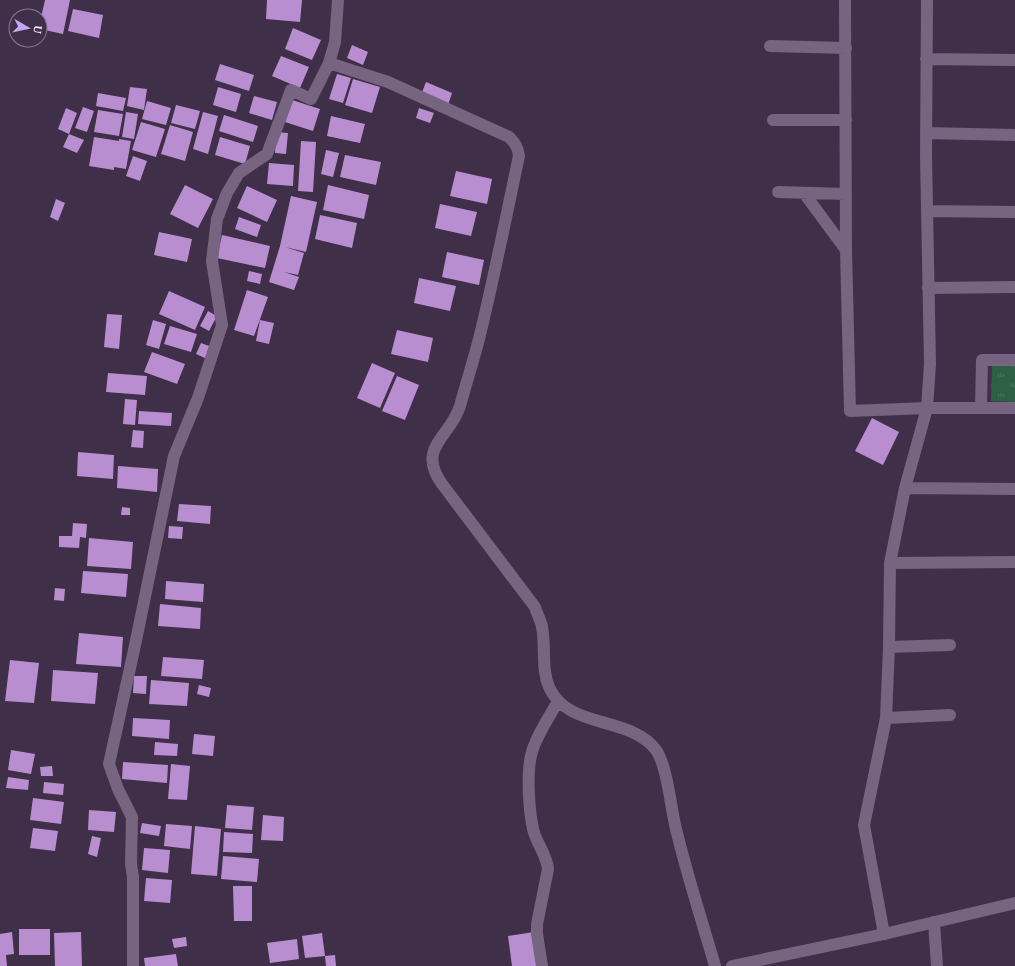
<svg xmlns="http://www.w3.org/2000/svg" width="1015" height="966" viewBox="0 0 1015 966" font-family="'PT Serif',serif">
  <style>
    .grass { fill: url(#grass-tufts) }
    .building { fill: #b98ed0 }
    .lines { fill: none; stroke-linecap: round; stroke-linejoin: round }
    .minor { stroke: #766480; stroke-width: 12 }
    .tertiary { stroke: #766480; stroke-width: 12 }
  </style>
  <defs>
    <pattern id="grass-tufts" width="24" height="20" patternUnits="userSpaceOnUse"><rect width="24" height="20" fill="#2d6045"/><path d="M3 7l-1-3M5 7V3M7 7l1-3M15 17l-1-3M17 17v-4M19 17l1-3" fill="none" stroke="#4c7761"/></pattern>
  </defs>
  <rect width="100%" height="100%" fill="#3f2f48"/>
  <path class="grass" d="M 992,364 L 1015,365 L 1015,402 L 991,401 Z"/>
  <path class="building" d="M 45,0 L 70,0 L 63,34 L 40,29 L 40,22 Z
    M 267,0 L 302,0 L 300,22 L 266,19 Z
    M 73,9 L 103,15 L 99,38 L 68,31 Z
    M 293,28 L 321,40 L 312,60 L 285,49 Z
    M 352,45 L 368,52 L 363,65 L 347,58 Z
    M 281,56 L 309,67 L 300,88 L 272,76 Z
    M 220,64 L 254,75 L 249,91 L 215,80 Z
    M 337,74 L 351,78 L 343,103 L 329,99 Z
    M 353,79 L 380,87 L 372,113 L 345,105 Z
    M 426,82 L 452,93 L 448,105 L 421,95 Z
    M 130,87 L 147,89 L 144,110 L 127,106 Z
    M 218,87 L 241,94 L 236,112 L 213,105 Z
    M 98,93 L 126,98 L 123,111 L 96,106 Z
    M 254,96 L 277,102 L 272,120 L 249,113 Z
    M 292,100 L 320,109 L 313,131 L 285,122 Z
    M 147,101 L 171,108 L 166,125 L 142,119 Z
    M 176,105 L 200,111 L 195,129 L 171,123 Z
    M 83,107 L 94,111 L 87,132 L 75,128 Z
    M 66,108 L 77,113 L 69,134 L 58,129 Z
    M 419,108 L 434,113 L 430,123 L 416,118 Z
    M 98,110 L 123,114 L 119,136 L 94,132 Z
    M 126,112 L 138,114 L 134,139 L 122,137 Z
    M 203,112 L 218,116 L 208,154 L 193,149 Z
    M 224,115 L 258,126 L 253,142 L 219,131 Z
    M 331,116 L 365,124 L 360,143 L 327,136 Z
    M 141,122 L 165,129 L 156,157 L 132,150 Z
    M 170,125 L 193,132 L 185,161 L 161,154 Z
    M 276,132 L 288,133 L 286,154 L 275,153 Z
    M 69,134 L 84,140 L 77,153 L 63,147 Z
    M 94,137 L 119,141 L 119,139 L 131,141 L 126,169 L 114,167 L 114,170 L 89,166 Z
    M 220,137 L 250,146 L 245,164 L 215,155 Z
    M 301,141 L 316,142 L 313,192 L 298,191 Z
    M 326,150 L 339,153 L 333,177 L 321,174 Z
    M 345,155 L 381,162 L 376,185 L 340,177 Z
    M 133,156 L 147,161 L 140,181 L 126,176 Z
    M 269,163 L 294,165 L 293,186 L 267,184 Z
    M 456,171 L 492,179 L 487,204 L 450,196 Z
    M 185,185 L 213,199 L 198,228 L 170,214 Z
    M 328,185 L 369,195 L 364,219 L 323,210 Z
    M 247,186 L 277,200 L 267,222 L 237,208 Z
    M 291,196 L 317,202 L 306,252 L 285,247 L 304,253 L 298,275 L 284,272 L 299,277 L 294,290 L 269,282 L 280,246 Z
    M 56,199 L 65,203 L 58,221 L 50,217 Z
    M 440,204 L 477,212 L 471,236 L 435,228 Z
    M 320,215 L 357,223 L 352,248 L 315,239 Z
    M 239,217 L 261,225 L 257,237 L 235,229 Z
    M 159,232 L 192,239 L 187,262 L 154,255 Z
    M 222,235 L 270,246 L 265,268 L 217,258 Z
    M 447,252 L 484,260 L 479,285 L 442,277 Z
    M 249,271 L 262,274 L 260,284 L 247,281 Z
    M 419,278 L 456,286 L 450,311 L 414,303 Z
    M 247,290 L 268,297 L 254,336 L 234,330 Z
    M 169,291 L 205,307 L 195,330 L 159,314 Z
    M 208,311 L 217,316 L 209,331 L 200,326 Z
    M 107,314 L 122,315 L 119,349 L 104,347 Z
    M 153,320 L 166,324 L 159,349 L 146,345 Z
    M 260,320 L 274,323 L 269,344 L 256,341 Z
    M 170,326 L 197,334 L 191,352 L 164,344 Z
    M 397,330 L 433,338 L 428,362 L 391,354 Z
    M 201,343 L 212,347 L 207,359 L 196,354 Z
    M 152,352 L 185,364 L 177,384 L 144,372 Z
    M 372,363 L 395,373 L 380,408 L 357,398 Z
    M 108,373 L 147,376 L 145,395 L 106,392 Z
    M 397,376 L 419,385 L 405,420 L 382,411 Z
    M 125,399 L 137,400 L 135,425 L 123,424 Z
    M 139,411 L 172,413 L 171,426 L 138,424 Z
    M 872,418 L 899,432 L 883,465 L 855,451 Z
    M 133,430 L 144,431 L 143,448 L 131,447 Z
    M 78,452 L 114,455 L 113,479 L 77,476 Z
    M 118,466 L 158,469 L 157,492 L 117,488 Z
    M 179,504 L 211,506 L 210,524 L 177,521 Z
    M 122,507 L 130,508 L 130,515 L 121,515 Z
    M 73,523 L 87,524 L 86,538 L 80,537 L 79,548 L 59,547 L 59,536 L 72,536 Z
    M 169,526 L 183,527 L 182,539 L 168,538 Z
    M 89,538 L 133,542 L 131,569 L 87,566 Z
    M 83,571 L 128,574 L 126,597 L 81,593 Z
    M 166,581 L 204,584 L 203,602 L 165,599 Z
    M 55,588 L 65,589 L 64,601 L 54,600 Z
    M 160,604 L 201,608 L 200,629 L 158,626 Z
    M 79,633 L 123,637 L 121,667 L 76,664 Z
    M 163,657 L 204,660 L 202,679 L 161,676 Z
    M 10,660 L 39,663 L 34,703 L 5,701 Z
    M 53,670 L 98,673 L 95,704 L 51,701 Z
    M 134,676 L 147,676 L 146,694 L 133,693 Z
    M 151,680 L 189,683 L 187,706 L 149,704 Z
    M 199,685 L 211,688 L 209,697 L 197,694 Z
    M 133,718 L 170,720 L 169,739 L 132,736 Z
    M 194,734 L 215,736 L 213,756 L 192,754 Z
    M 155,742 L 178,744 L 177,756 L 154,755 Z
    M 11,750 L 35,754 L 31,774 L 8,770 Z
    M 123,762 L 168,765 L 167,783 L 122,779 Z
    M 171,764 L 190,766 L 187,800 L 168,799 Z
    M 52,766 L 53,776 L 41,776 L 40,767 Z
    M 8,777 L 29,780 L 28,790 L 6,788 Z
    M 44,782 L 64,784 L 63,795 L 43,793 Z
    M 33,798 L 64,802 L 61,824 L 30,820 Z
    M 227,805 L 254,807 L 252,830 L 225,828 Z
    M 89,810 L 116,812 L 114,832 L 88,830 Z
    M 263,815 L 284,817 L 283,841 L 261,840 Z
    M 142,823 L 161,826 L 159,836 L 140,833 Z
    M 166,824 L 192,826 L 190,849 L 164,846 Z
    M 195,826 L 221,829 L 217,876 L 191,874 Z
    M 33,828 L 58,831 L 55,851 L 30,848 Z
    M 224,832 L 253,834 L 252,853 L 223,852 Z
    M 92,836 L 101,838 L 97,857 L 88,854 Z
    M 144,848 L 170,850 L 168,873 L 142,870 Z
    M 223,856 L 259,859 L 257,882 L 221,879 Z
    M 146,878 L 172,880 L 170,903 L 144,901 Z
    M 233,886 L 252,886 L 252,921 L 234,921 Z
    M 19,929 L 50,929 L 50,955 L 19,955 Z
    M 12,932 L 14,954 L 6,955 L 7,966 L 0,966 L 0,934 Z
    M 81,932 L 82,966 L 55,966 L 54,933 Z
    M 534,932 L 538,966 L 512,966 L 508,936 Z
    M 322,933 L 325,956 L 305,958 L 302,936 Z
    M 186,937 L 187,946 L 174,948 L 172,939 Z
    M 297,939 L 299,959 L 270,963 L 267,943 Z
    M 176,954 L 178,966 L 145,966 L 144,958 Z
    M 335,955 L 336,966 L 326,966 L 325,956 Z"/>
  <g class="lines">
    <path class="minor" d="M 845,0 L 846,250 L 850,411 L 927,408 L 1015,408
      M 770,46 L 846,48
      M 926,59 L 1015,60
      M 329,63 L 388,82 L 509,137 C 515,143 518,147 519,156 C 506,217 494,278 479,339 C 473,362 466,384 460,406 C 450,438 416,447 442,484 L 535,607 C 537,614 541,621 542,627 C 546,647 541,668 549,687 C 568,730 630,715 656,750 C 667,765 671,809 676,829 C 687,875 702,921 715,966
      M 773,120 L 846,120
      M 926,133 L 1015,135
      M 778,192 L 846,194
      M 804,193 L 846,250
      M 927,211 L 1015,212
      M 928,288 L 1015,287
      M 981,408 L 982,360 L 1015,360
      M 905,488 L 1015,489
      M 890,563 L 1015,562
      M 889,647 L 950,645
      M 886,718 L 950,715
      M 934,922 L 937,966
      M 884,934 L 864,825 L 886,718 L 889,647 L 890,563 L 905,488 L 927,408 L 930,364 L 926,155 L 927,0
      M 133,966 L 133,877 L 131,864 L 132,817 L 118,789 L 109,764 L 134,650 L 174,456 L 198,398 L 222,325 L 212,261 L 217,219 L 227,193 L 239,173 L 267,154 L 291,90 L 311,99 L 329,63 L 335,42 L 338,0
      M 542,966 L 537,934 L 537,924 L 548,869 C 547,855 536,843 533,829 C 529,810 526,771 532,752 C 536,736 550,716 558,701"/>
    <path class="tertiary" d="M 732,966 L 884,934 L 1015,903"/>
  </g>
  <g transform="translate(28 28) rotate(99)"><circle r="19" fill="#3f2f48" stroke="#887a90"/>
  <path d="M0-3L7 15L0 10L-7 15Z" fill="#c2a8f2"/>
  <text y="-6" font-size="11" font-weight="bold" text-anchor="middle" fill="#f5ebfb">U</text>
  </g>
</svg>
